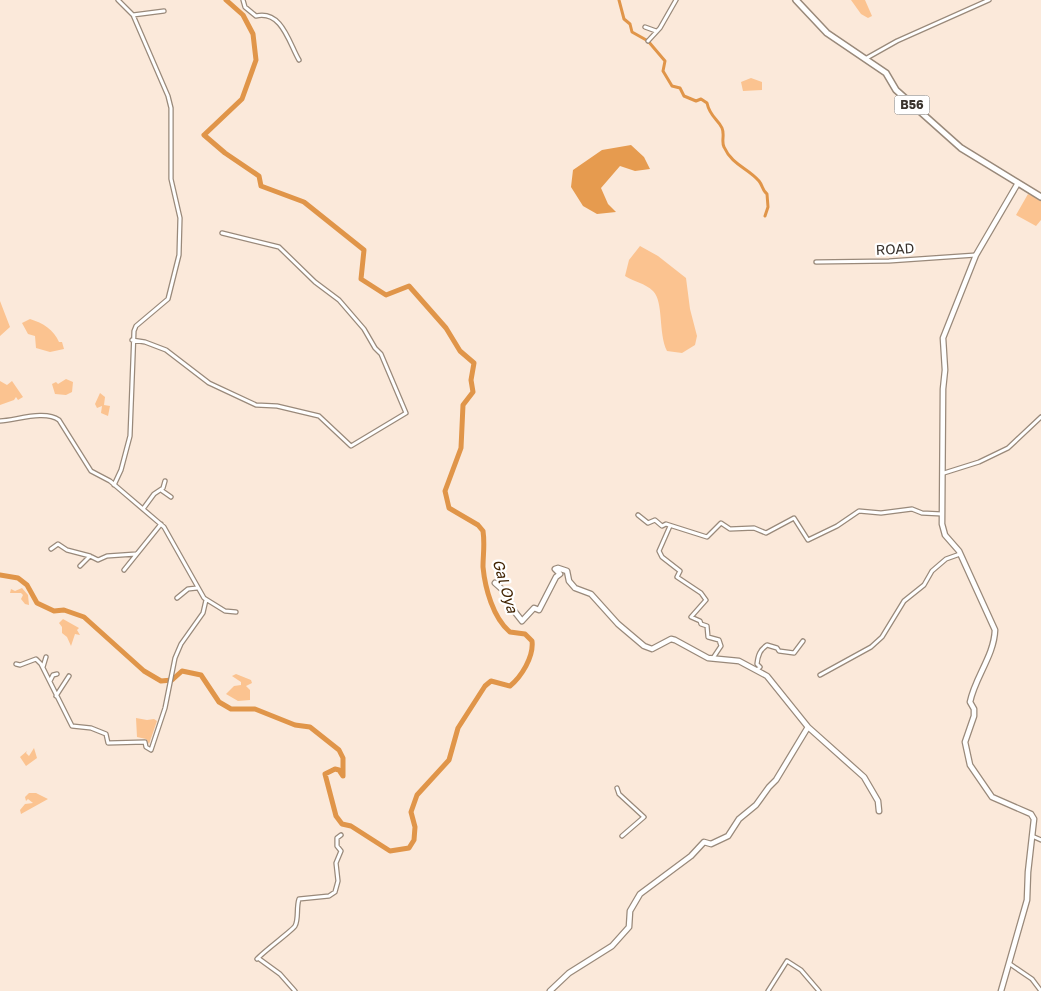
<svg xmlns="http://www.w3.org/2000/svg" width="1041" height="991" viewBox="0 0 1041 991" font-family="'Golos Text',sans-serif">
  <style>
    .green { fill: #fbc390 }
    .forest { fill: #e69b4f }
    .lines { fill: none; stroke-linecap: round; stroke-linejoin: round }
    .canal { stroke: #e09549; stroke-width: 3 }
    .river { stroke: #e09549; stroke-width: 5 }
    .minor-casing { stroke: #99897a; stroke-width: 5.5 }
    .secondary-casing { stroke: #99897a; stroke-width: 7 }
    .primary-casing { stroke: #99897a; stroke-width: 8 }
    .minor { stroke: #fff; stroke-width: 3 }
    .secondary { stroke: #fff; stroke-width: 4.5 }
    .primary { stroke: #fff; stroke-width: 5 }
    .labels { text-anchor: middle; stroke-width: 4.5; stroke-linejoin: round; paint-order: stroke }
    .shield { fill: #fff; stroke: #75706c; stroke-width: 1 }
    .shield-label { font-size: 12px; font-weight: bold; fill: #3a332d }
    .street-label { font-size: 14px; fill: #3a332d; stroke: #fff }
    .water-label { font-size: 15px; font-style: italic; fill: #422403; stroke: #fff }
  </style>
  <rect width="100%" height="100%" fill="#fbe9da"/>
  <path class="green" d="M 851,0 L 865,0 L 872,16 L 868,18 L 861,14 Z
    M 751,78 L 762,82 L 762,90 L 743,91 L 741,82 Z
    M 1028,194 L 1041,200 L 1041,220 L 1036,226 L 1016,215 Z
    M 640,246 L 658,256 L 686,278 L 690,309 L 697,336 L 695,345 L 682,353 L 667,351 C 658,333 664,302 653,291 C 645,283 634,282 625,276 L 629,260 Z
    M 0,301 L 10,327 L 0,336 Z
    M 30,319 C 43,323 54,330 59,342 L 62,342 L 64,349 L 50,352 L 36,348 L 35,336 L 28,334 L 22,323 Z
    M 66,379 L 73,382 L 72,392 L 66,395 L 55,394 L 52,384 L 56,382 L 58,384 Z
    M 0,381 L 7,385 L 12,381 L 23,397 L 18,400 L 16,397 L 14,400 L 0,405 Z
    M 100,393 L 105,397 L 104,405 L 110,406 L 108,416 L 101,413 L 102,406 L 97,408 L 95,404 Z
    M 22,588 L 28,595 L 29,605 L 25,604 L 21,599 L 23,595 L 21,593 L 10,593 L 11,589 L 15,591 Z
    M 63,619 L 79,628 L 77,630 L 80,635 L 75,634 L 71,646 L 67,637 L 62,633 L 62,627 L 59,623 Z
    M 236,674 L 251,680 L 252,683 L 246,686 L 250,690 L 250,700 L 238,701 L 226,694 L 234,686 L 241,685 L 241,682 L 232,676 Z
    M 136,718 L 147,720 L 154,719 L 157,721 L 149,744 L 146,739 L 137,737 Z
    M 34,748 L 37,758 L 26,766 L 20,757 L 27,751 L 26,753 L 29,756 Z
    M 29,793 L 36,793 L 48,799 L 21,814 L 20,810 L 25,804 L 33,803 L 28,799 L 26,801 L 25,797 Z"/>
  <path class="forest" d="M 631,145 L 644,157 L 650,169 L 635,171 L 620,166 L 601,188 L 608,204 L 616,212 L 597,214 L 583,206 L 571,187 L 573,170 L 602,150 Z"/>
  <g class="lines">
    <path class="canal" d="M 619,0 L 624,19 L 630,24 L 632,32 L 648,41 L 665,61 L 663,71 L 672,86 L 680,88 L 684,96 L 696,101 L 701,99 L 707,103 C 710,117 718,119 722,128 C 725,135 721,141 724,147 C 732,165 748,168 759,181 C 763,186 762,190 767,194 L 768,207 L 765,216"/>
    <path class="river" d="M 0,575 L 18,578 L 27,585 L 37,603 L 54,611 L 64,610 L 84,617 L 144,671 L 161,681 L 172,680 L 182,671 L 201,675 L 219,702 L 231,709 L 255,709 L 295,725 L 310,727 L 339,750 L 343,758 L 343,776 L 339,770 L 335,769 L 325,774 L 336,816 L 342,824 L 351,826 L 390,851 L 409,848 L 414,840 L 415,827 L 411,812 L 417,795 L 449,760 L 458,728 L 485,686 L 491,681 L 510,686 C 521,677 534,657 532,641 L 525,634 L 510,632 C 493,618 485,588 483,567 C 483,555 485,544 483,531 L 478,525 L 449,508 L 445,491 L 461,448 L 463,405 L 473,392 L 471,380 L 474,363 L 460,351 L 446,328 L 409,286 L 386,295 L 361,279 L 364,250 L 304,202 L 261,186 L 259,176 L 225,153 L 204,135 L 242,99 L 256,60 L 253,34 L 243,15 L 226,0"/>
    <g class="minor-casing">
      <path id="minor" d="M 243,0 L 245,7 L 256,16 C 282,10 289,43 299,60
        M 133,15 L 164,11
        M 645,27 L 656,31
        M 648,41 L 660,28 L 676,0
        M 865,59 L 897,41 L 989,0
        M 816,262 L 889,261 L 976,255
        M 132,340 L 145,342 L 166,350 L 209,383 L 256,405 L 277,406 L 319,416 L 351,446 L 406,413 L 381,354 L 375,348 L 364,329 L 339,300 L 315,282 L 279,247 L 222,233
        M 0,421 C 17,420 45,410 59,420 L 91,471 L 110,481 L 164,527 L 204,598 L 225,611 L 236,612
        M 944,473 L 979,462 L 1008,448 L 1041,417
        M 114,485 L 121,470 L 130,436 L 134,331 L 136,326 L 168,299 L 179,255 L 180,218 L 171,179 L 171,108 L 168,96 L 133,15 L 118,0
        M 161,490 L 171,497
        M 143,509 L 154,494 L 163,488 L 165,481
        M 638,515 L 648,523 L 655,520 L 662,526 L 666,524 L 707,537 L 721,523 L 730,529 L 754,528 L 766,533 L 794,518 L 808,540 L 837,526 L 859,511 L 881,513 L 912,509 L 922,513 L 942,514
        M 670,526 L 659,551 L 662,557 L 680,571 L 677,577 L 701,593 L 706,600 L 691,617 L 700,621 L 701,624 L 707,626 L 708,637 L 719,640 L 721,646 L 713,658
        M 51,549 L 58,544 L 67,550 L 90,556
        M 80,566 L 90,556 L 98,560 L 107,556 L 136,554
        M 124,570 L 161,524
        M 177,598 L 188,589 L 197,588
        M 16,664 L 20,665 L 36,659 L 41,664 L 72,726 L 91,728 L 106,734 L 108,743 L 145,742 L 146,747 L 151,750 L 165,708 L 175,658 L 181,644 L 203,613 L 206,600
        M 43,667 L 46,657
        M 757,670 L 760,667 L 757,664 C 758,655 760,650 767,645 L 777,648 L 779,651 L 794,653 L 803,641
        M 820,675 L 871,647 L 882,637 L 904,601 L 924,585 L 932,571 L 946,559 L 960,554
        M 50,681 L 53,675 L 57,674
        M 56,696 L 69,676
        M 617,788 L 619,794 L 644,817 L 622,836
        M 1032,836 L 1041,840
        M 258,958 L 280,974 L 295,991
        M 257,959 C 264,951 293,930 295,926 C 299,919 296,908 299,899 L 329,896 L 335,892 L 338,881 L 336,863 L 341,851 L 337,846 L 337,838 L 341,835
        M 1010,964 L 1032,979 L 1041,991
        M 768,991 L 787,961 L 801,970 L 819,991"/>
    </g>
    <g class="secondary-casing">
      <path id="secondary" d="M 495,583 L 504,591 L 511,607 L 522,621 L 534,608 L 539,610 L 556,577 L 560,574 L 555,569 L 558,568 L 567,571 L 569,581 L 575,588 L 591,594 L 618,624 L 644,646 L 652,649 L 671,639 L 675,640 L 708,658 L 739,661 L 767,676 L 808,727 L 864,777 L 878,801 L 879,811
        M 550,991 L 569,973 L 612,946 L 629,927 L 630,911 L 640,894 L 691,856 L 704,842 L 711,844 L 728,836 L 739,819 L 756,805 L 769,787 L 776,780 L 808,727
        M 1001,991 L 1027,900 L 1028,872 L 1034,819 L 1031,814 L 992,797 L 970,765 L 965,742 L 974,716 L 974,709 L 970,702 C 975,677 994,656 995,630 L 959,551 L 945,535 L 942,524 L 943,389 L 945,370 L 943,338 L 976,255 L 1018,183"/>
    </g>
    <g class="primary-casing">
      <path id="primary" d="M 796,0 L 827,33 L 886,73 L 896,90 L 961,148 L 1041,197"/>
    </g>
    <use href="#minor" class="minor"/>
    <use href="#secondary" class="secondary"/>
    <use href="#primary" class="primary"/>
  </g>
  <g class="labels">
    <rect class="shield" x="894.5" y="95.5" width="35" height="19" rx="4"/>
    <g class="shield-label">
      <text x="912" y="109">B56</text>
    </g>
    <g class="street-label">
      <text transform="translate(895 249) rotate(-3)" y="5">ROAD</text>
    </g>
    <g class="water-label">
      <text transform="translate(505 586) rotate(74)" y="5">Gal Oya</text>
    </g>
  </g>
</svg>
